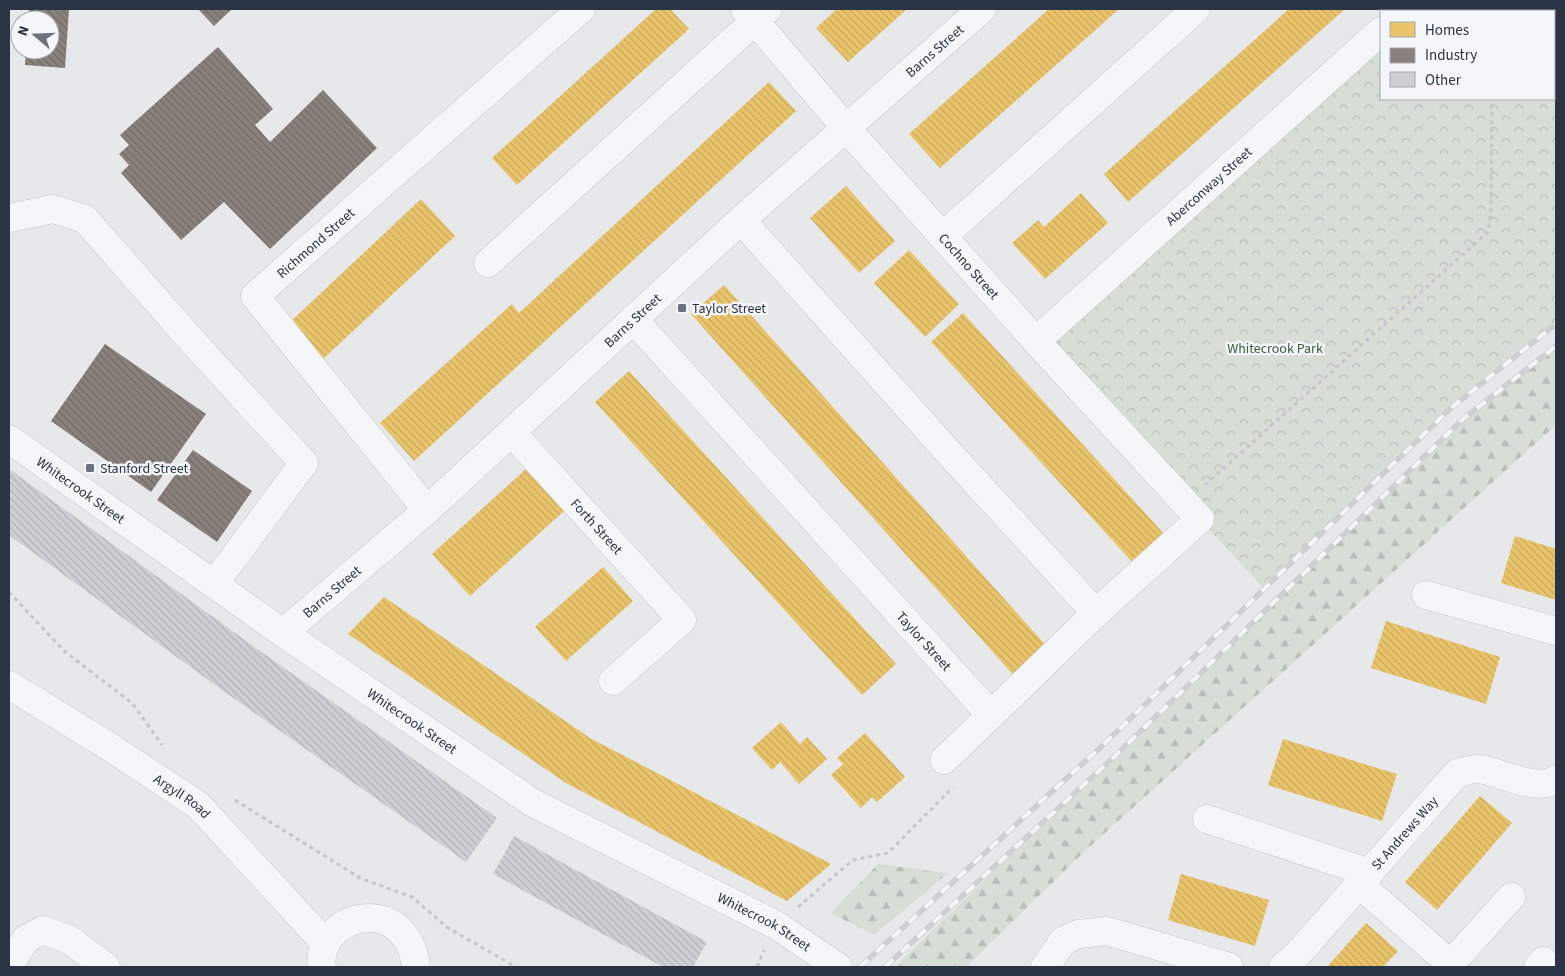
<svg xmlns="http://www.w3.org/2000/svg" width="1565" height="976" viewBox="0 0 1565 976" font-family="'Source Sans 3',sans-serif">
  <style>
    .forest { fill: url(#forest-firs) }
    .park { fill: url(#park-crowns) }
    .homes { fill: url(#homes-back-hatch) }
    .industry { fill: url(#industry-back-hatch) }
    .building { fill: url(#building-back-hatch) }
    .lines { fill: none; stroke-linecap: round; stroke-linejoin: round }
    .minor-casing { stroke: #c4c6c8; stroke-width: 29 }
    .path { stroke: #c5c6ca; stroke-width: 3; stroke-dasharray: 4 4; stroke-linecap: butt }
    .minor { stroke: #f5f6f7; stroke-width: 28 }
    .rail-casing { stroke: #cecfd2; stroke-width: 5.5 }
    .rail { stroke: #f4f6f9; stroke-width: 4; stroke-dasharray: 11; stroke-linecap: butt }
    .poi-dot { fill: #6c737f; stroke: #f4f6f9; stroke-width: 2 }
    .labels { text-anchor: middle; stroke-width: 5; stroke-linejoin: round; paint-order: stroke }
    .street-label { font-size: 14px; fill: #2b3445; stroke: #f4f6f9 }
    .poi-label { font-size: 14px; fill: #2b3445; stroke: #f4f6f9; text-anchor: start }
    .park-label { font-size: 14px; fill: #3f6138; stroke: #f4f6f9 }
  </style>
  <defs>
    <pattern id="forest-firs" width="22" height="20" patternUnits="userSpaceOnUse" patternTransform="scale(1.25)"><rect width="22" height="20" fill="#d6ded6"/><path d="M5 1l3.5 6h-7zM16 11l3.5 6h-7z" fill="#b8bfb9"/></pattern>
    <pattern id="park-crowns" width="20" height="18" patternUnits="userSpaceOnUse" patternTransform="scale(1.25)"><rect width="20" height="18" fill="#d6ded6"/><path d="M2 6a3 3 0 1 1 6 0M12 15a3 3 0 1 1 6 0" fill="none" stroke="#b8bfb9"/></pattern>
    <pattern id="homes-back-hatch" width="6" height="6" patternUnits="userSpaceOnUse" patternTransform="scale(1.25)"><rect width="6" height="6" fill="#e9c46a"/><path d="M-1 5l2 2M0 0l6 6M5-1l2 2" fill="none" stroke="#c8a95d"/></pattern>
    <pattern id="industry-back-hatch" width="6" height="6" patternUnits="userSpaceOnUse" patternTransform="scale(1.25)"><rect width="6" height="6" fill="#8a817c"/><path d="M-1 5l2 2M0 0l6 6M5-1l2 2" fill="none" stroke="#716a67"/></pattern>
    <pattern id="building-back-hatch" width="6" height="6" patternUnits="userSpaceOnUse" patternTransform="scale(1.25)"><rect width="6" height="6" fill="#ced0d3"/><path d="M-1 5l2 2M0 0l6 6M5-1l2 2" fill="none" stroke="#b1b3b6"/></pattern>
  </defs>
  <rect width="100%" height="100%" fill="#e6e8ea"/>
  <path class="forest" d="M 1556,346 L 1556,425 L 1085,851 L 966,967 L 895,967 L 1462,420 Z
    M 878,864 L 948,873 L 874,935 L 831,913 Z"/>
  <path class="park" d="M 1406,9 L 1556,9 L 1556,324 L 1451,408 L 1264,589 L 1036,341 L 1381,31 L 1381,99 L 1554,99 L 1554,11 L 1403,11 Z"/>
  <path class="homes" d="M 656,9 L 670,9 L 689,29 L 517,185 L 492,158 Z
    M 837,9 L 907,9 L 848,62 L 816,28 Z
    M 1049,9 L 1119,9 L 940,168 L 909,134 Z
    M 1289,9 L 1345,9 L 1128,202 L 1104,174 Z
    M 769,82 L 796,111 L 414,461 L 380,423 L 512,304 L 519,313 Z
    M 846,186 L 895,241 L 859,273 L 810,218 Z
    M 1081,193 L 1108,223 L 1045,279 L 1012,243 L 1038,220 L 1044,227 Z
    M 421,199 L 455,236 L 322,360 L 288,324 Z
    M 909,250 L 959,304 L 925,337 L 874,283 Z
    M 724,285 L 1049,649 L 1016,678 L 691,314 Z
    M 963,313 L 1166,536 L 1135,565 L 931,342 Z
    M 629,371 L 896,664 L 862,695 L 595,402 Z
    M 526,469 L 564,511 L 470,596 L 432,554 Z
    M 1515,536 L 1556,549 L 1556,600 L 1501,583 Z
    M 603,567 L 633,601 L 566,661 L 535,627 Z
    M 384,597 L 590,738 L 831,864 L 787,901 L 566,783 L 348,634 Z
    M 1386,621 L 1500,657 L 1486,704 L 1371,668 Z
    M 781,722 L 800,744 L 807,737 L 827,759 L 799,784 L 780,762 L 772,770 L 752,748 Z
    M 865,733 L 905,777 L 877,802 L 872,797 L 861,808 L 831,775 L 843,764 L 837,758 Z
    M 1283,739 L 1397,774 L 1382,821 L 1268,785 Z
    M 1480,796 L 1512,823 L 1437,910 L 1405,882 Z
    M 1181,874 L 1269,900 L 1255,946 L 1168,920 Z
    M 1366,923 L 1398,951 L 1383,967 L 1327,967 Z"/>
  <path class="industry" d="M 29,9 L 69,9 L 65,68 L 25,65 L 26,50 L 50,50 L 50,20 L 28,20 Z
    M 198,9 L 232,9 L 214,26 Z
    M 218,47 L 273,109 L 255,125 L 270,142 L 323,90 L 377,148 L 270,249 L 224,202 L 181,240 L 121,173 L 129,165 L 119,154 L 129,145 L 120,135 Z
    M 105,344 L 206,414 L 151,492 L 51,421 Z
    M 193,450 L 252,491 L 217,542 L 157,500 Z"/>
  <path class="building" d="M 9,469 L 253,646 L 497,818 L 466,862 L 222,690 L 9,535 Z
    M 514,836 L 707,942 L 693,967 L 663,967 L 493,874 Z"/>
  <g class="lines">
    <g class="minor-casing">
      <g id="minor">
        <path id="s1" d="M 745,9 L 846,128 L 1036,341 L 1200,519 L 1096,613"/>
        <path d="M 1403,11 L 1406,9"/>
        <path d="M 9,218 L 53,209 L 85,219 L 193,342 L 304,463 L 214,584"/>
        <path d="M 741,220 L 949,453 L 1096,613 L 991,715"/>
        <path d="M 943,236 L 1196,9"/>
        <path d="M 488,263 L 768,9"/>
        <path id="s2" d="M 633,319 L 991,715 L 944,760"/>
        <path id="s3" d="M 1036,341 L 1381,31"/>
        <path id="s4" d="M 512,433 L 682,620 L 613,681"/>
        <path id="s5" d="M 9,439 L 283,633 L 533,803 L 776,925 L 838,967"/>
        <path id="s6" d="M 427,510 L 255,296 L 581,9"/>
        <path d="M 1426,595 L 1556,631"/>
        <path id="s7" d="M 283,633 L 427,510 L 741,220 L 982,9"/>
        <path id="s8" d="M 9,685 L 102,742 L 198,805 L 326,944"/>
        <path d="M 1207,819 L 1370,873"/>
        <path d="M 1359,884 L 1454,967"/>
        <path d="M 9,965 L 26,939 L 43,930 L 70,940 L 106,967"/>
        <path d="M 322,967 C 314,916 406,889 416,967"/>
        <path d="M 1045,967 L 1063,941 L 1078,934 L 1107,931 L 1229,967"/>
        <path id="s9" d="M 1283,967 L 1297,955 L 1457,773 C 1464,772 1474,768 1480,769 C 1500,772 1539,793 1556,779"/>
        <path d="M 1448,967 L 1511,897"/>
        <path d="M 1538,967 L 1543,961"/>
      </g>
    </g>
    <path class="path" d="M 1512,11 L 1513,9
      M 1205,485 L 1488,232 L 1491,212 L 1492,99
      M 9,592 L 64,651 L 132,703 L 162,745
      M 235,800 L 360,878 L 412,897 L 448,928 L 516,967
      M 798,907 L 853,860 L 888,853 L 953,787
      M 757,967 L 764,950"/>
    <use href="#minor" class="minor"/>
    <g class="rail-casing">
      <path id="rail" d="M 860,967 L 1103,745 L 1451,408 L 1556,324
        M 885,967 L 1114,757 L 1462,420 L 1556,346"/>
    </g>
    <use href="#rail" class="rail"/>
  </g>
  <g class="poi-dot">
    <rect x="677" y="303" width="10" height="10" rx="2.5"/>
    <rect x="85" y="463" width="10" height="10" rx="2.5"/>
  </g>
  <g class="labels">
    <g class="street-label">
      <text dy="5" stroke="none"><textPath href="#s7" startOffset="874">Barns Street</textPath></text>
      <text dy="5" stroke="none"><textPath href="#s3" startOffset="232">Aberconway Street</textPath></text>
      <text dy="5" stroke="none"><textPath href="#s6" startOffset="355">Richmond Street</textPath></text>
      <text dy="5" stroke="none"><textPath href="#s1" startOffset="341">Cochno Street</textPath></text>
      <text dy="5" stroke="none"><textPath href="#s7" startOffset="469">Barns Street</textPath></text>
      <text dy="5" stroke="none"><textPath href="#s5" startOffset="88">Whitecrook Street</textPath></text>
      <text dy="5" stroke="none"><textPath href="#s4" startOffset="126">Forth Street</textPath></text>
      <text dy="5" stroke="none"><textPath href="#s7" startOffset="64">Barns Street</textPath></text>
      <text dy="5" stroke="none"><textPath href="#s2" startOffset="434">Taylor Street</textPath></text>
      <text dy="5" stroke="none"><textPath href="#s5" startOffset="492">Whitecrook Street</textPath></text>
      <text dy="5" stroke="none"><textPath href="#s8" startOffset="206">Argyll Road</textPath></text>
      <text dy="5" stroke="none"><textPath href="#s9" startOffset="181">St Andrews Way</textPath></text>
      <text dy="5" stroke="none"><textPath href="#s5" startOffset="898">Whitecrook Street</textPath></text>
    </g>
    <g class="poi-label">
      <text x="692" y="313">Taylor Street</text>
      <text x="100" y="473">Stanford Street</text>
    </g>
    <g class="park-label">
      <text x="1275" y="353">Whitecrook Park</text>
    </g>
  </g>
  <rect width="1565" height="976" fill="none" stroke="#2b3445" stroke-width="20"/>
  <rect x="1380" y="10" width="175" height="90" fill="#f4f6f9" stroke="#a4a8b1"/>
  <rect x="1390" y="22" width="25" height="15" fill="#e9c46a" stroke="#a4a8b1"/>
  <text x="1425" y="35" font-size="15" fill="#2b3445">Homes</text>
  <rect x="1390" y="48" width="25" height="15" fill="#8a817c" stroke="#a4a8b1"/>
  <text x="1425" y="60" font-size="15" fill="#2b3445">Industry</text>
  <rect x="1390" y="72" width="25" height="15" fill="#ced0d3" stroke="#a4a8b1"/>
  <text x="1425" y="85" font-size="15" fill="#2b3445">Other</text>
  <g transform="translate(35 35) rotate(289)"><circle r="24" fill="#f4f6f9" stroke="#a4a8b1"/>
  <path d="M0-4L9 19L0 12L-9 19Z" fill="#6c737f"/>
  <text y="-8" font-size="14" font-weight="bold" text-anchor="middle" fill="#2b3445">N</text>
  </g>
</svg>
